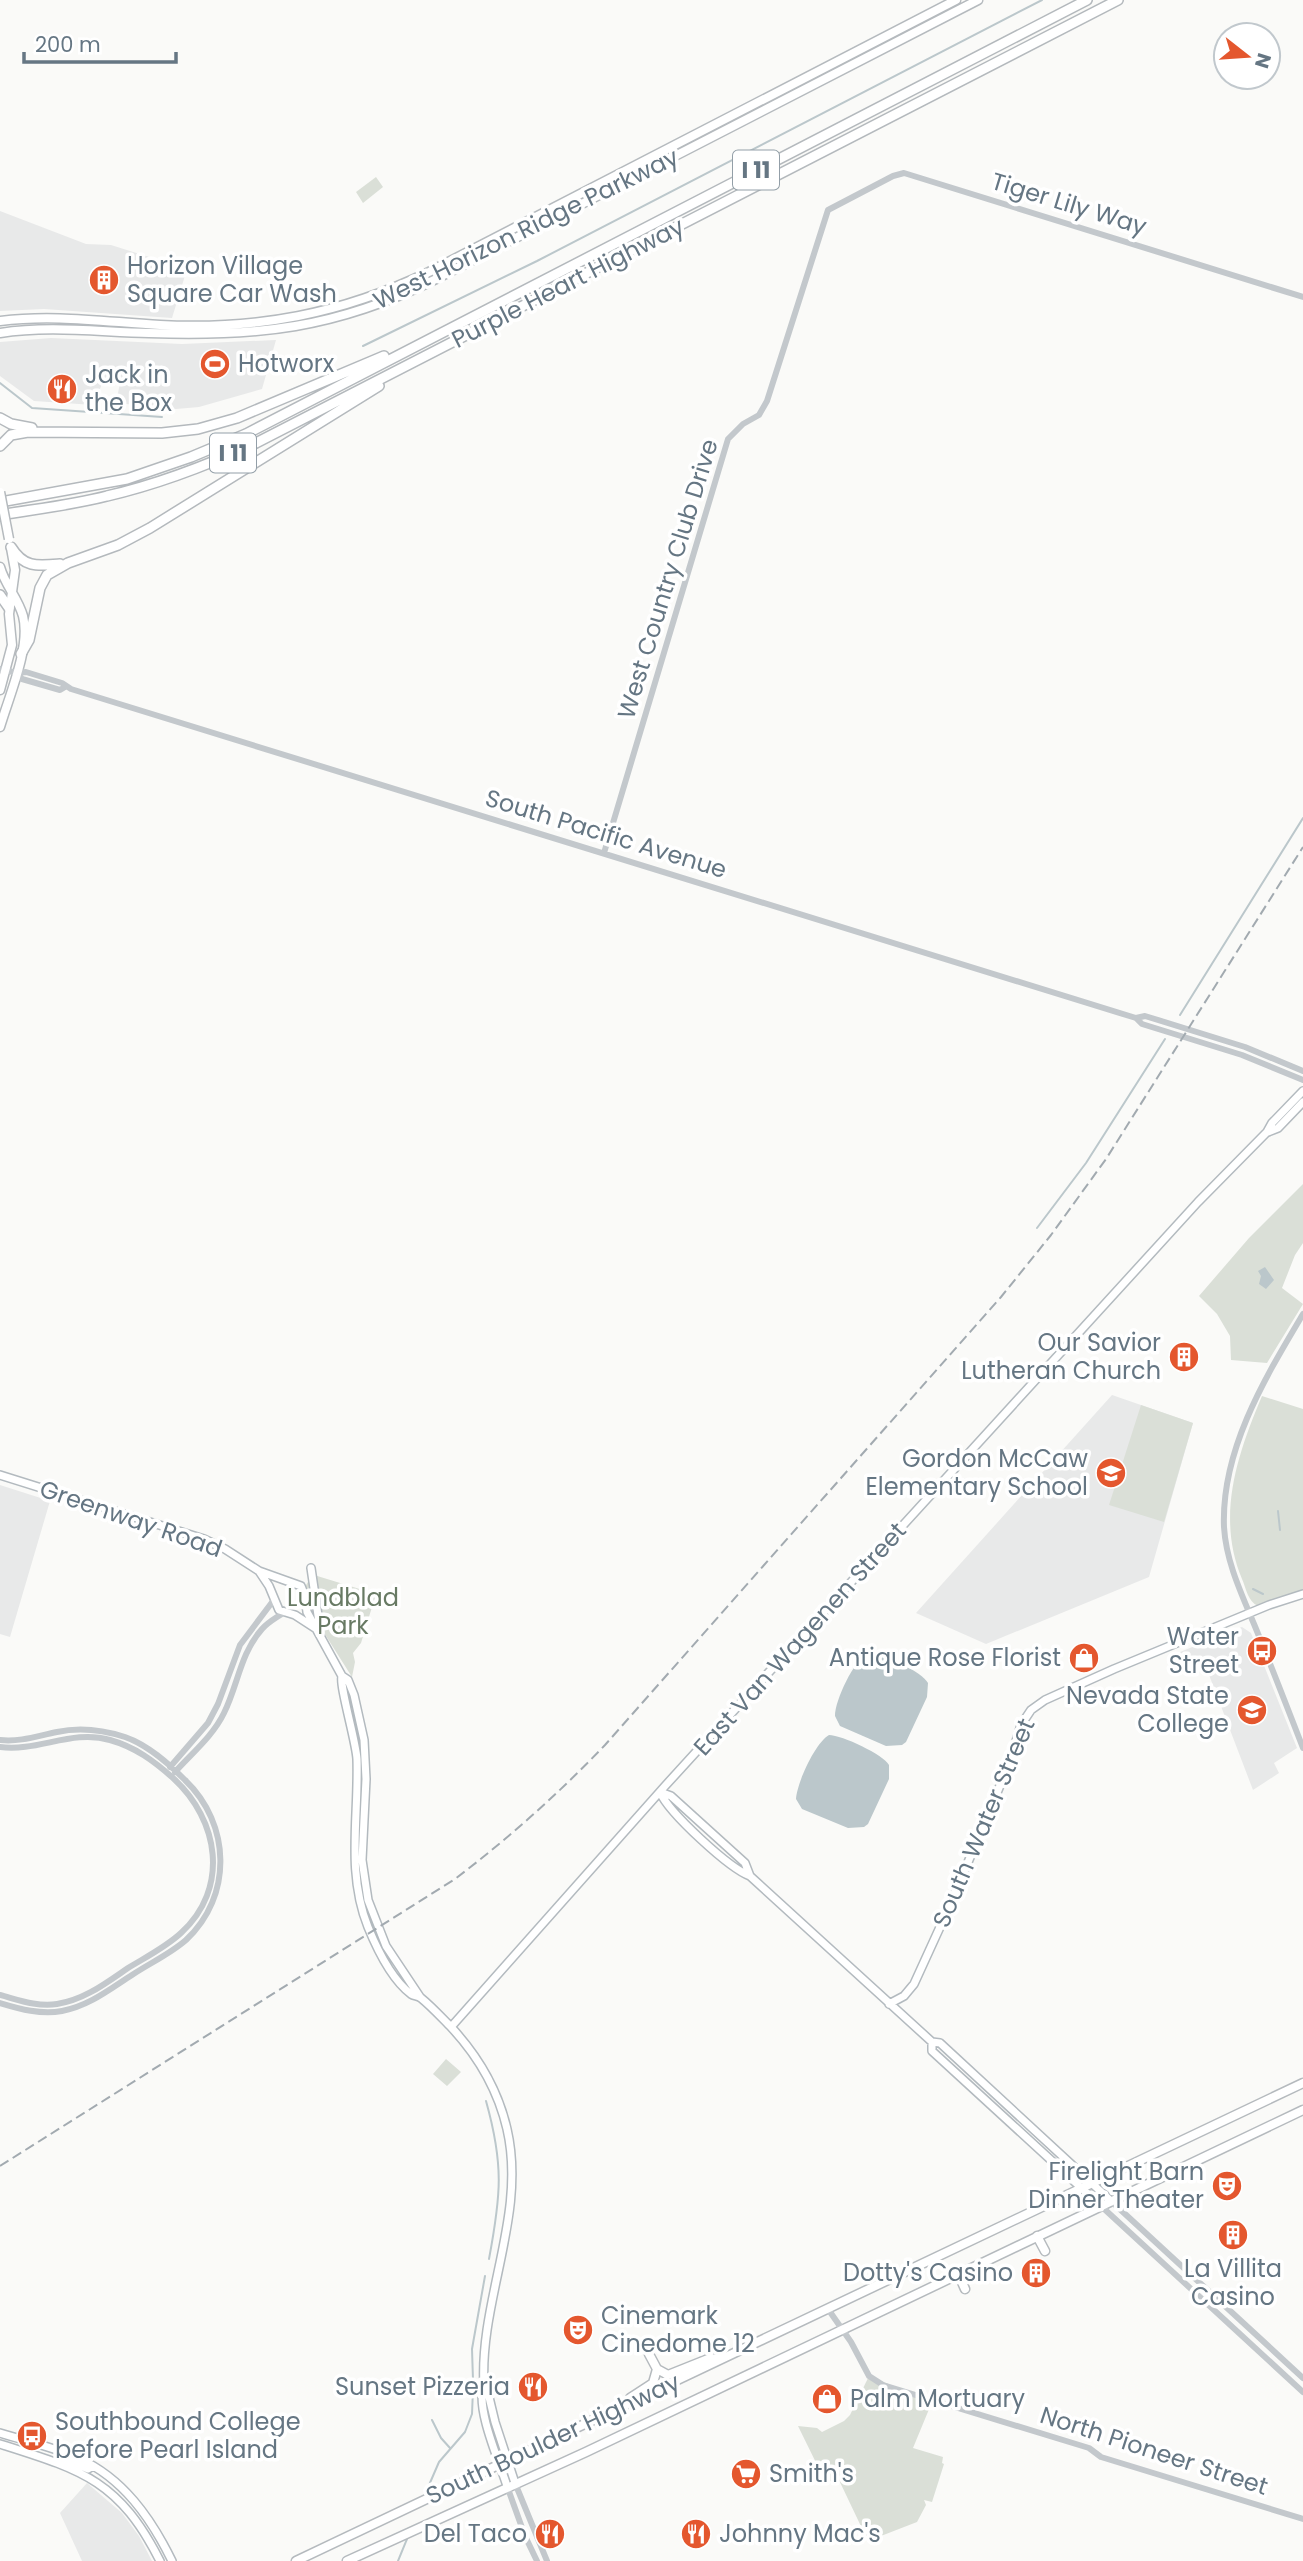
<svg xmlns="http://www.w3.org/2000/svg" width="1303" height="2561" viewBox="0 0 1303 2561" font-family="Poppins,sans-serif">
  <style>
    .built { fill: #e8e9e9 }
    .green { fill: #dadfd7 }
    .water { fill: #bbc7cb }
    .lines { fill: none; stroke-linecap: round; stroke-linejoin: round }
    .stream { stroke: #bbc7cb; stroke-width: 2 }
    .secondary-casing { stroke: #b3babf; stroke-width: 10 }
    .primary-casing { stroke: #b5babe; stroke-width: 11 }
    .motorway-casing { stroke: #b4b9bd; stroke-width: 12 }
    .tertiary { stroke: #c3c8cc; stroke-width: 6 }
    .secondary { stroke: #fff; stroke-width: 7 }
    .primary { stroke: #fff; stroke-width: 8 }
    .motorway { stroke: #fff; stroke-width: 9 }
    .rail { stroke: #a2aab0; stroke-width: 2; stroke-dasharray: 10 5; stroke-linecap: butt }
    .primary-bridge-casing { stroke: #b5babe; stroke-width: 11; stroke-linecap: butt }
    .primary-bridge { stroke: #fff; stroke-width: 8 }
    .labels { text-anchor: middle; stroke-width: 7; stroke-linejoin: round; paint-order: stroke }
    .shield { fill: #fff; stroke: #939fa8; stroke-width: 2 }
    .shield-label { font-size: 23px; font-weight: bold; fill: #657683 }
    .street-label { font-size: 24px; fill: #657683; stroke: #fff }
    .poi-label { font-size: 24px; fill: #657683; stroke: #fff; text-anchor: end }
    .park-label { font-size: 24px; fill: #687a64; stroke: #fff }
  </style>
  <rect width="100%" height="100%" fill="#fafaf8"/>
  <path class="built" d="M 0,211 L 86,244 L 111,245 L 187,269 L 172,318 L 44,309 L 0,311 Z
    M 51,338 L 182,344 L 276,340 L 262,389 L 199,407 L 176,409 L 116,403 L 120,383 L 104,378 L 94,405 L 34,401 L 0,376 L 0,342 Z
    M 1112,1395 L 1193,1423 L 1149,1577 L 986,1644 L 916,1613 Z
    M 0,1485 L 50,1501 L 10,1637 L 0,1634 Z
    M 1242,1627 L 1251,1633 L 1297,1748 L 1274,1763 L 1279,1773 L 1253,1790 L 1206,1667 L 1191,1672 L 1180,1652 Z
    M 87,2483 L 122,2513 L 139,2536 L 152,2561 L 82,2561 L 60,2513 Z"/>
  <path class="green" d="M 376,177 L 383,187 L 363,203 L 356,192 Z
    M 1303,1184 L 1303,1243 L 1295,1255 L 1282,1288 L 1303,1304 L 1267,1363 L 1231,1360 L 1230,1336 L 1217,1314 L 1199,1296 L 1249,1238 Z
    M 1262,1396 L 1303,1409 L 1303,1591 L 1258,1606 C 1248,1602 1246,1588 1242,1579 C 1216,1517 1237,1455 1262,1396 Z
    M 1141,1405 L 1193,1423 L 1164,1522 L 1109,1505 Z
    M 314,1575 L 376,1594 L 361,1643 L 353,1653 L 355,1662 L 352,1677 L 300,1595 L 311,1577 Z
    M 446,2059 L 461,2072 L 447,2086 L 433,2074 Z
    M 869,2376 L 932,2402 L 913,2448 L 943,2457 L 942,2463 L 944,2464 L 932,2502 L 924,2500 L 926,2505 L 917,2522 L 868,2541 L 838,2478 L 826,2483 L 798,2426 L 817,2428 L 822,2432 L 844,2421 L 850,2415 Z"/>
  <path class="water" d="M 1265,1267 L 1274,1280 L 1266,1289 L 1259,1284 L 1261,1276 L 1258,1271 Z
    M 868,1653 C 880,1652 923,1672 928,1683 L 927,1697 L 906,1742 L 902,1745 L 886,1746 L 840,1726 L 835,1716 C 835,1700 854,1660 868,1653 Z
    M 829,1735 C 842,1735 884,1755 889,1765 L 889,1779 L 868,1824 L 864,1827 L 848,1828 L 802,1809 L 796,1799 C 797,1783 815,1743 829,1735 Z"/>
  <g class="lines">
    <path class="stream" d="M 363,346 L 537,261 L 1042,0
      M 0,383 L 32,408 L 162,417
      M 1180,1015 L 1303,818
      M 1037,1228 L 1086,1163 L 1165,1039
      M 1278,1511 L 1280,1530
      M 1253,1589 L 1263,1594
      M 486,2101 C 504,2165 501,2195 489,2259
      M 473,2380 L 472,2349 L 485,2276
      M 432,2420 L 441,2438 L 450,2448
      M 426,2492 L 439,2462 L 465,2432 L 472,2414 L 473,2389
      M 398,2561 L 407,2539"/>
    <g class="secondary-casing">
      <path id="secondary" d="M 1268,1132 L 1278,1128 L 1303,1102
        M 0,1475 L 204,1539 L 225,1549 L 259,1571 L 301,1586 L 305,1596 L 307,1612 L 342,1676 L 348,1680 L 354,1695 L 364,1740 L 366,1779 L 362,1860 L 368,1900 L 386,1946 L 420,1997
        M 311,1568 L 320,1629
        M 259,1571 L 269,1586 L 279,1610 L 295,1615 L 315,1628
        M 342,1676 C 339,1685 356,1741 357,1759 C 359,1816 346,1872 368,1927 C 377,1949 391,1979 411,1994 C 414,1996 418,1996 421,1998 C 431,2006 442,2018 451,2027 C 478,2056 498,2090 507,2129 C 527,2215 479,2300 484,2386 C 475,2408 500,2463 507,2486
        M 660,1792 C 669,1813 729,1868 750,1876 L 932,2042 L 940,2043 L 1111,2201
        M 660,1792 L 671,1796 L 745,1863 L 750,1876
        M 889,2004 L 904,1996 L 914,1984 L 951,1903 L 1009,1764 L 1021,1725 L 1031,1710 L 1045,1700 L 1114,1669 L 1269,1605 L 1303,1594
        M 451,2027 L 665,1786 L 1198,1202 L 1267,1132 L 1272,1123 L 1303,1091
        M 932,2042 L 932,2051 L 1101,2206
        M 484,2386 L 488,2393 L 495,2422 L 515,2483
        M 0,2433 C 26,2441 53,2447 78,2458 C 123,2478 151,2518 172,2561
        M 0,2444 C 82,2470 119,2480 160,2561
        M 60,2463 L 67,2460 L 88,2469 L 93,2466"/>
    </g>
    <g class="primary-casing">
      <path id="primary" d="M 0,321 C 54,314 106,322 160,325 C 257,330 341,314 429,272 L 956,0
        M 0,333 C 49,325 100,332 149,333 C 257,337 336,328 434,280 L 978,0
        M 0,567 C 5,585 18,598 23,616 C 31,647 9,696 0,727
        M 0,690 L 12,645 L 9,614 L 15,570 L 11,548
        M 1037,2236 L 1045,2251
        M 958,2273 L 965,2289
        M 649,2354 L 657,2369 L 668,2375 L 708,2359 L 719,2358
        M 630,2398 L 653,2383 L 657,2369
        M 296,2561 L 1303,2083
        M 347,2561 L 586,2452 L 1303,2110"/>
    </g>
    <g class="motorway-casing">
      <path id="motorway" d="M 0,418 L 11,424 L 32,428
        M 0,446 L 11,435 L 28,432 L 162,433 L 198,429 L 237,418 L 384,356
        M 0,502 L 127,479 L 191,457 L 246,434 L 1087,0
        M 0,515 C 36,509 72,505 107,496 C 159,484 208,465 256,443 L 1118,0
        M 11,547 C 24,568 37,566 60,564
        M 0,595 L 9,608
        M 21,654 L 29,640 L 40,588 L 47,575 L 68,563 L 118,545 L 150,528 L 379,386"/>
    </g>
    <path class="tertiary" d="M 0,669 L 17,673 L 26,672 L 62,683 L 71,689 L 1136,1018 L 1142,1024 L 1242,1055 L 1303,1080
      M 17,673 L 22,679 L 60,690 L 65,687
      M 604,853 L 728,439 L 743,424 L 759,415 L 767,401 L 828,210 L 893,176 L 904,173 L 1303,297
      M 1136,1018 L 1145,1016 L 1245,1047 L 1303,1071
      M 1303,1314 C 1265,1378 1221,1450 1224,1527 C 1226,1561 1241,1593 1254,1624 C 1271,1665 1287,1707 1303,1748
      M 0,1740 C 21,1742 37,1736 57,1732 C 80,1727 103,1730 125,1737 C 148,1745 168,1763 185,1780 C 231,1824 233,1896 186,1940 C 170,1954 150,1963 132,1975 C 110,1989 89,2006 62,2011 C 41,2015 20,2009 0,2003
      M 0,1747 C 38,1752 72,1729 110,1740 C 135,1747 154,1761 173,1778 C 219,1820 230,1888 181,1933 C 166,1947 146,1957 128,1968 C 106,1983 84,2000 57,2004 C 37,2007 19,2000 0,1995
      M 170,1767 L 208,1723 L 218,1704 L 240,1645 L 273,1601
      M 175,1772 C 191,1754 213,1736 224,1713 C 238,1685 240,1654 262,1629 C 268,1622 276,1618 283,1613
      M 1111,2201 L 1303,2378
      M 1101,2206 L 1303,2392
      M 828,2309 L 851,2342 L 869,2376 L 883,2385 L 1089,2448 L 1101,2457 L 1303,2519
      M 515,2483 L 547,2561
      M 507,2486 L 525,2536 L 537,2561"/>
    <use href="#secondary" class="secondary"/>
    <use href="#primary" class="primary"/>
    <use href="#motorway" class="motorway"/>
    <path class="rail" d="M 0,2166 L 455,1879 C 509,1838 558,1794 605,1745 L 1001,1297 L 1051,1235 L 1106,1159 L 1303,847"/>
    <g class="primary-bridge-casing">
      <path id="primary-bridge" d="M 0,492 L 9,539"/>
    </g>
    <use href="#primary-bridge" class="primary-bridge"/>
  </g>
  <defs>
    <g id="building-disc" transform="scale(1.575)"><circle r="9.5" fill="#e4572e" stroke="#fff"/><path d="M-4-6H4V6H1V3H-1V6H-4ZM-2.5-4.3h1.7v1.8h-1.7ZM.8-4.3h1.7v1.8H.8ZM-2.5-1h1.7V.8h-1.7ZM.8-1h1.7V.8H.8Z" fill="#fff"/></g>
    <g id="stadium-disc" transform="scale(1.575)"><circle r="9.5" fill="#e4572e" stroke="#fff"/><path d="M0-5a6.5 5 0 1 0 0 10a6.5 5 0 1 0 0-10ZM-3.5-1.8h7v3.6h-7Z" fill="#fff"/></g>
    <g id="restaurant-disc" transform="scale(1.575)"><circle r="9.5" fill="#e4572e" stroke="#fff"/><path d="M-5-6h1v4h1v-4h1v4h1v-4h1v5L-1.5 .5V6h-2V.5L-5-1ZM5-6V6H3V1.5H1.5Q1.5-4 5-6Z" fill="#fff"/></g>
    <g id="school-disc" transform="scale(1.575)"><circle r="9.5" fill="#e4572e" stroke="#fff"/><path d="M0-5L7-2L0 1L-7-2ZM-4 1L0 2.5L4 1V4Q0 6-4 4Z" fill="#fff"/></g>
    <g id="bus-disc" transform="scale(1.575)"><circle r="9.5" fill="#e4572e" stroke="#fff"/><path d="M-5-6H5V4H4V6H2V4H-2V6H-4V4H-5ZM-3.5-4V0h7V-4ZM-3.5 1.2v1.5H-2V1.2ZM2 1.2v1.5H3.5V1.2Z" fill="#fff"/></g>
    <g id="shop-disc" transform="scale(1.575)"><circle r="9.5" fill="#e4572e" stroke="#fff"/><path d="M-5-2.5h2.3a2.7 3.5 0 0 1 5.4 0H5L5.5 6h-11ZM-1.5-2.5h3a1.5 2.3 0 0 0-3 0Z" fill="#fff"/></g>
    <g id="university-disc" transform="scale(1.575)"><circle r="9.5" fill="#e4572e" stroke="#fff"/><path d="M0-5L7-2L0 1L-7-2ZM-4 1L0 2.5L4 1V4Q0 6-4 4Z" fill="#fff"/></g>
    <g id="theatre-disc" transform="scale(1.575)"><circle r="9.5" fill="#e4572e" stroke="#fff"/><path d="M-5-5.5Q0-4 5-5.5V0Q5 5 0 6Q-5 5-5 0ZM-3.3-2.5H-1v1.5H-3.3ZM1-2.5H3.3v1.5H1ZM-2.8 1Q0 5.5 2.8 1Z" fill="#fff"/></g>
    <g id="supermarket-disc" transform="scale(1.575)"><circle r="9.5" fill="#e4572e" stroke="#fff"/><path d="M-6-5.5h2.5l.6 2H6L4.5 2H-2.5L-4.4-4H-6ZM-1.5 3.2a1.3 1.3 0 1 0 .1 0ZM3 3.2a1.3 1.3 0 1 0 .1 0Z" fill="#fff"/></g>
  </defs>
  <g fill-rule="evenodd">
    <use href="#building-disc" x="104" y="280"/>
    <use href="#stadium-disc" x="215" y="364"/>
    <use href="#restaurant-disc" x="62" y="389"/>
    <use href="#building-disc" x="1184" y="1357"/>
    <use href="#school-disc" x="1111" y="1473"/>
    <use href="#bus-disc" x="1262" y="1651"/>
    <use href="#shop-disc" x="1084" y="1658"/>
    <use href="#university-disc" x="1252" y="1710"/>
    <use href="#theatre-disc" x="1227" y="2186"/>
    <use href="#building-disc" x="1233" y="2235"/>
    <use href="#building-disc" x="1036" y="2273"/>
    <use href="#theatre-disc" x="578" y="2330"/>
    <use href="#restaurant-disc" x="533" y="2387"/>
    <use href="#shop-disc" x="827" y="2399"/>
    <use href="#bus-disc" x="32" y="2436"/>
    <use href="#supermarket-disc" x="746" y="2474"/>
    <use href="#restaurant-disc" x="550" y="2534"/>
    <use href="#restaurant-disc" x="696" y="2534"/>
  </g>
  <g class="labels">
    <g class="shield">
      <rect x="733" y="150.5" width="46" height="39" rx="5"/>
      <rect x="210" y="433.5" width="46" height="39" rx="5"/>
    </g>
    <g class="shield-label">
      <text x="756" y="178">I 11</text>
      <text x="233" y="461">I 11</text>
    </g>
    <g class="street-label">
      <text transform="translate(1069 204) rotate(17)" y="8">Tiger Lily Way</text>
      <text transform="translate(526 229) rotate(-26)" y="8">West Horizon Ridge Parkway</text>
      <text transform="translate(568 283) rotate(-27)" y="8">Purple Heart Highway</text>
      <text transform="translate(668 579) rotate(-73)" y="8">West Country Club Drive</text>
      <text transform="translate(606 834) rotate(17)" y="8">South Pacific Avenue</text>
      <text transform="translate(131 1519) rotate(19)" y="8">Greenway Road</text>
      <text transform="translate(800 1639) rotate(-48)" y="8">East Van Wagenen Street</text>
      <text transform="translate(984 1823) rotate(-67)" y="8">South Water Street</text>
      <text transform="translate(553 2439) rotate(-25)" y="8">South Boulder Highway</text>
      <text transform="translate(1154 2451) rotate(18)" y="8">North Pioneer Street</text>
    </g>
    <g class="poi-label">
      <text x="127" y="274" text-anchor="start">Horizon Village<tspan x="127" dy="28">Square Car Wash</tspan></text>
      <text x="238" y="372" text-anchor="start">Hotworx</text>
      <text x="85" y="383" text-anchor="start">Jack in<tspan x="85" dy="28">the Box</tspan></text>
      <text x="1161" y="1351">Our Savior<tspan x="1161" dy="28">Lutheran Church</tspan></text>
      <text x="1088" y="1467">Gordon McCaw<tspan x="1088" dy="28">Elementary School</tspan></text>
      <text x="1239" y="1645">Water<tspan x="1239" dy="28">Street</tspan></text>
      <text x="1061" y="1666">Antique Rose Florist</text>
      <text x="1229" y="1704">Nevada State<tspan x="1229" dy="28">College</tspan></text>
      <text x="1204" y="2180">Firelight Barn<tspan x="1204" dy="28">Dinner Theater</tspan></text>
      <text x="1233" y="2277" text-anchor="middle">La Villita<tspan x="1233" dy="28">Casino</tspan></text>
      <text x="1013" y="2281">Dotty's Casino</text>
      <text x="601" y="2324" text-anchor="start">Cinemark<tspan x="601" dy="28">Cinedome 12</tspan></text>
      <text x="510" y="2395">Sunset Pizzeria</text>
      <text x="850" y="2407" text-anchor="start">Palm Mortuary</text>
      <text x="55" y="2430" text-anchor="start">Southbound College<tspan x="55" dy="28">before Pearl Island</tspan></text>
      <text x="769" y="2482" text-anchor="start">Smith's</text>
      <text x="527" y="2542">Del Taco</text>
      <text x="719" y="2542" text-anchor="start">Johnny Mac's</text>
    </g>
    <g class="park-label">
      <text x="343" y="1606">Lundblad<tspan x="343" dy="28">Park</tspan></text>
    </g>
  </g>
  <g transform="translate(1247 56) rotate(107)"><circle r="33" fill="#ffffff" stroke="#c1c8cd" stroke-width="2"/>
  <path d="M0-5L12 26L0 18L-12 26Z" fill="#e4572e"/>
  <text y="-10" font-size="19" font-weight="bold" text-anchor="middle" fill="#657683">N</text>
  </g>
  <path d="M24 52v10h152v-10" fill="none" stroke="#657683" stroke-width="3.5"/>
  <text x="35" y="52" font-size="21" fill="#657683" stroke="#ffffff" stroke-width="5" paint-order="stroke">200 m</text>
</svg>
